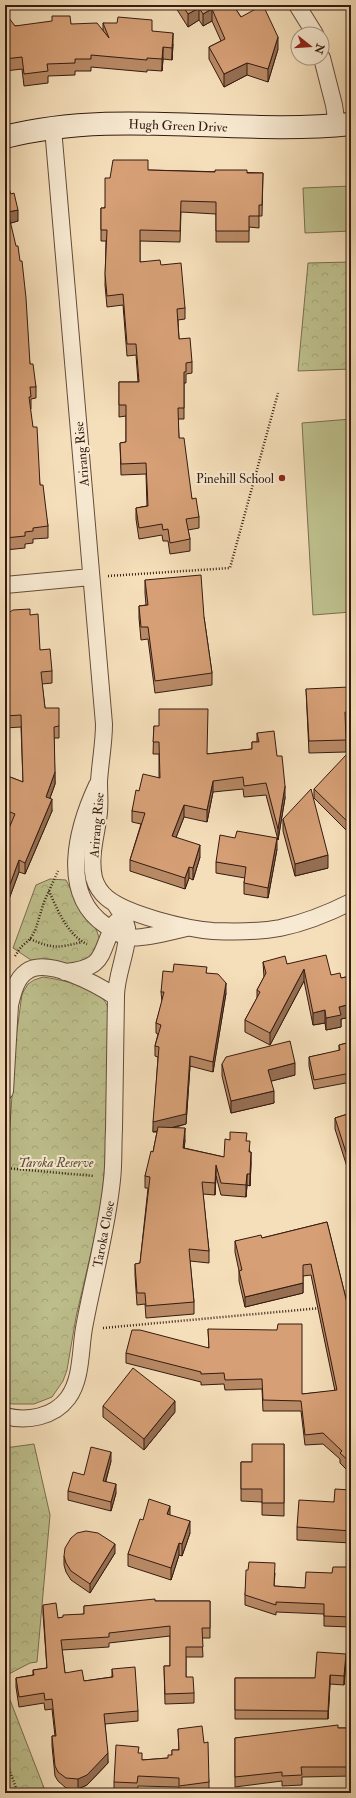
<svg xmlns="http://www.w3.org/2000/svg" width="356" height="1798" viewBox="0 0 356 1798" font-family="'IM FELL Double Pica',serif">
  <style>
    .park { fill: url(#park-crowns); stroke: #7a6e50 }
    .pitch { fill: #bec18e; stroke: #7a6e50 }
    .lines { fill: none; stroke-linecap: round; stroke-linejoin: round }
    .street-casing { stroke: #654c3b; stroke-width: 18 }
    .secondary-casing { stroke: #351b11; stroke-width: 24 }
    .path { stroke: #351b11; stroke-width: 2.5; stroke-dasharray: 1 2; stroke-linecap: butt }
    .street { stroke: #f8ead2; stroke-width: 16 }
    .secondary { stroke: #f8ead2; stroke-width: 22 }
    .wall { fill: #b88965; stroke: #351b11 }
    .shaded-wall { fill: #966f53; stroke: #351b11 }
    .building { fill: #d69f76; stroke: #351b11 }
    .poi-dot { fill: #8f2418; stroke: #f8ead2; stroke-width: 1.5 }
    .labels { text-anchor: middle; stroke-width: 4; stroke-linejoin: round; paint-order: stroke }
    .street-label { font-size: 13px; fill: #351b11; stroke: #f8ead2 }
    .poi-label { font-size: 13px; fill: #351b11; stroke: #f8ead2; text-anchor: end }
    .park-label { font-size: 13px; font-style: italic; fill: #5e4d36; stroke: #f8ead2 }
  </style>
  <defs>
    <pattern id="park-crowns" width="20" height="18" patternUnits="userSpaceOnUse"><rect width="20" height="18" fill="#bec18e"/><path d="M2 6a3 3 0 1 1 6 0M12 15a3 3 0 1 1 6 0" fill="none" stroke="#a4a579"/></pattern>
  </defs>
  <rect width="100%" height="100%" fill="#f5dfba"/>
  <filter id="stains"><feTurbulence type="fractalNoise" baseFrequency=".005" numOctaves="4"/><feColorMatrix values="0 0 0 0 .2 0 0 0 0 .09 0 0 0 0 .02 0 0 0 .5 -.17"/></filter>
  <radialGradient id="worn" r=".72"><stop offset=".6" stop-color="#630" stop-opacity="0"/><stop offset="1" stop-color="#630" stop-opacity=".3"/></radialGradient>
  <path class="park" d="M 351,262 L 351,369 L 298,371 L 308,263 Z
    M 50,879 L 66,880 L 85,918 L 96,929 L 100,940 L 97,952 L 86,960 L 71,965 L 48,959 L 31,960 L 13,948 L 36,885 Z
    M 43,977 C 58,979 90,986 101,997 C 106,1001 108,1008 110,1013 L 105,1164 L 101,1210 L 76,1317 L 67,1370 L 63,1381 L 52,1397 L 34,1404 L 12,1404 L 5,1401 L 5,1197 L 16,1038 L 22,994 L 28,984 L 34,980 Z
    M 34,1444 L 50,1515 L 37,1662 L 30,1663 L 5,1676 L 5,1448 Z
    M 5,1687 L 46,1793 L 5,1793 Z"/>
  <path class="pitch" d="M 351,186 L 351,231 L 305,233 L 303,188 Z
    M 351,419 L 351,612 L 313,615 L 302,423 Z"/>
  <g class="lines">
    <g class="street-casing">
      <path id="street" d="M 297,5 L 315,34
        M 322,58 L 334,105 L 337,125
        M 53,128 L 104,724 C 104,744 100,763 99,782 C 99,792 100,802 99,812 C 97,834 89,855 94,878 C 96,885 101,893 107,898 C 128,915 186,929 213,931 C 235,932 258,932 280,928 C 304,923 329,913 351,902
        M 5,585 L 91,577
        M 97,785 C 77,828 59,893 105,925 C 111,929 119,935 127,937 C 140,940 173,931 187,928
        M 65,972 C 109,968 98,951 116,922
        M 5,1091 L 10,1005 C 13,993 16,979 26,972 C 46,956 98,985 116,997
        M 5,1416 C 27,1422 54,1417 68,1398 C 82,1379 80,1351 84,1328 C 93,1279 107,1230 112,1180 C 114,1163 113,1146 114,1129 C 115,1085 115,1040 116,996 C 116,974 129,949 127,928 C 125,919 120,911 115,904"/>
    </g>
    <g class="secondary-casing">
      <path id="secondary" d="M 5,137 C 118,108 236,136 351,124"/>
    </g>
    <path class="path" d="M 108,576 L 230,568 L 278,393
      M 49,891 C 57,909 68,936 87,944
      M 30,939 C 54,949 57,948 82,942
      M 15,956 L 21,947 L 30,939 L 35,931 L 44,902 L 58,871
      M 5,1168 L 94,1176
      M 103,1328 L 321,1308
      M 5,1758 L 18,1793"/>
    <use href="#street" class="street"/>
    <use href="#secondary" class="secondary"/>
  </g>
  <path class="wall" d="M 176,5 L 233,5 L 241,17 L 278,49 L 268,82 L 247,75 L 224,87 L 209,59 L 209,47 L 221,41 L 212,21 L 203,26 L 199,20 L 188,27 L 176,8 Z
    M 351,5 L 351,23 L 348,18 L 348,6 Z
    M 5,16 L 15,26 L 71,24 L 103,31 L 103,23 L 152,31 L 173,44 L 172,60 L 163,59 L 162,71 L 147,70 L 147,72 L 91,67 L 91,71 L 75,71 L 75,75 L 48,76 L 48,83 L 24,86 L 22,69 L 5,71 Z
    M 148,170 L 263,173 L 262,216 L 259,216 L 259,228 L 249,227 L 249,242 L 216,242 L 216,214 L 181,212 L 180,242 L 140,241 L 140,262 L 161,265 L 185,308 L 185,319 L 178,320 L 179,339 L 192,362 L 192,373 L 186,374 L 186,383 L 184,383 L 184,419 L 178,419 L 179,438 L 192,499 L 199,517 L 199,528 L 188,530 L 190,539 L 190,551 L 170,554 L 168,541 L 163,541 L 162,535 L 139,539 L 136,519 L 136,508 L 147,506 L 146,474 L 121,475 L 120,443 L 126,442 L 126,416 L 119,417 L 119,382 L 138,382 L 136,355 L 127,356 L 123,305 L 107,307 L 105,285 L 106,241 L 101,241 L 101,208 L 105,208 L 110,178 Z
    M 5,190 L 18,221 L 10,223 L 30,364 L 36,387 L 36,398 L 31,399 L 31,409 L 30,409 L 40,485 L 48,526 L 48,538 L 33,539 L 33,543 L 25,544 L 25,548 L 5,550 Z
    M 145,580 L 204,617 L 212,673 L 212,685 L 155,693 L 148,639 L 141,640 L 139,618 L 139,606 L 146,605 L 145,593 Z
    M 5,615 L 30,615 L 40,650 L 52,671 L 52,683 L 42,684 L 45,708 L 59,726 L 59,738 L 54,738 L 55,784 L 50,798 L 52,811 L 25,874 L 19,872 L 9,899 L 5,898 L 5,838 L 11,824 L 5,822 L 5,775 L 23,782 L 21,727 L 5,728 Z
    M 306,689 L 350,712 L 350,724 L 346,724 L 346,752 L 309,753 Z
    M 154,726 L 207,754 L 252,749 L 252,742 L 257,742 L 257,733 L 277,756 L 285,798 L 278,840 L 266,795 L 244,797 L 243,789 L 213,792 L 207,822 L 184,817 L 176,837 L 200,857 L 193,880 L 189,878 L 185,889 L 130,871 L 130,860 L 141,824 L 132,822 L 132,811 L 139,791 L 159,778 L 159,754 L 153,754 Z
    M 351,761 L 351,835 L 314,798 L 314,789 Z
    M 283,819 L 328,868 L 295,876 L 283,831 Z
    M 277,849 L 268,898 L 244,894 L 244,883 L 245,878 L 216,873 L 216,862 Z
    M 263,962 L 287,964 L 331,975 L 341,978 L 351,976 L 351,1017 L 341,1019 L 341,1027 L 326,1030 L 325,1023 L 313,1025 L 304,981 L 270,1045 L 245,1032 L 245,1020 L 257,998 L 257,990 L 264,977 Z
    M 173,972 L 207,973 L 226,993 L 213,1072 L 190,1066 L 186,1124 L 173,1128 L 185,1140 L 184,1148 L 224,1157 L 247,1141 L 250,1152 L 251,1164 L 250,1186 L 247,1185 L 246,1197 L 221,1195 L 216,1176 L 215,1195 L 203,1194 L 209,1251 L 209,1263 L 190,1261 L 194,1302 L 194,1314 L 146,1318 L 145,1304 L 137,1305 L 135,1275 L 135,1264 L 140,1263 L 148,1188 L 145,1188 L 145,1176 L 153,1152 L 157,1132 L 153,1132 L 158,1057 L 155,1056 L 155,1046 L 158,1034 L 156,1033 L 156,1023 L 162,1002 L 161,992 Z
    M 351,1042 L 351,1082 L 314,1089 L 309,1066 L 309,1057 L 339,1051 L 339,1045 Z
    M 222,1064 L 295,1075 L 271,1081 L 274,1103 L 231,1113 L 222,1076 Z
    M 351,1113 L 351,1193 L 349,1184 L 349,1173 L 335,1129 L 335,1118 Z
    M 327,1222 L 351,1319 L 351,1474 L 340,1463 L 340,1459 L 323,1444 L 305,1445 L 301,1411 L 263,1411 L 262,1389 L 225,1390 L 224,1384 L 201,1385 L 201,1382 L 126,1363 L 126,1353 L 209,1348 L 208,1329 L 302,1394 L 335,1391 L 311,1275 L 303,1276 L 303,1293 L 245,1307 L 239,1281 L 239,1271 L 235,1252 L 235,1241 L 262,1238 Z
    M 351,1249 L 351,1269 L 347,1266 L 347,1255 Z
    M 103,1406 L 175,1412 L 144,1450 L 103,1417 Z
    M 284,1444 L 284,1516 L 262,1515 L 262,1502 L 241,1501 L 241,1462 L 252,1462 Z
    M 111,1461 L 106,1481 L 116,1493 L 111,1511 L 68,1500 L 68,1491 L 84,1475 Z
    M 351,1490 L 351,1543 L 297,1540 L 297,1527 Z
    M 170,1515 L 190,1533 L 182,1556 L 179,1555 L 171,1580 L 128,1566 L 128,1554 L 143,1520 Z
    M 115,1553 L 90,1593 L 71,1580 L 66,1572 L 64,1565 L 64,1556 Z
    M 351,1567 L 351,1627 L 324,1626 L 324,1614 L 276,1612 L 276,1615 L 245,1605 L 245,1595 L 248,1570 L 275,1573 L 274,1586 L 305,1588 L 332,1573 Z
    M 155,1601 L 210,1601 L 210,1638 L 202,1638 L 203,1657 L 186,1657 L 186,1677 L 194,1693 L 194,1703 L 165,1704 L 164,1666 L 170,1666 L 170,1636 L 109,1643 L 109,1647 L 62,1650 L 65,1673 L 84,1681 L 112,1677 L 112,1669 L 138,1711 L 138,1721 L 105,1724 L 108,1763 L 87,1785 L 78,1789 L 66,1788 L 58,1781 L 55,1776 L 52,1746 L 52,1736 L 55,1736 L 52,1709 L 45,1710 L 44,1703 L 19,1707 L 16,1687 L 16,1678 L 33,1675 L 33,1670 L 47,1668 L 43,1614 L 43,1605 L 58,1618 L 84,1614 L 84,1606 Z
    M 346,1662 L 344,1685 L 330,1684 L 328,1719 L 235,1719 L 235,1678 L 315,1678 Z
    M 338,1728 L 351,1728 L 351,1776 L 302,1777 L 302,1785 L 282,1786 L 282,1781 L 235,1787 L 235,1738 Z
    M 178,1729 L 204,1743 L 209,1782 L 209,1791 L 193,1793 L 179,1793 L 179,1787 L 138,1786 L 137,1792 L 114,1791 L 114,1782 L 139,1753 L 142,1760 L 168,1758 L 172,1755 L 172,1750 L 179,1750 Z"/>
  <path class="shaded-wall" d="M 199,8 L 199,20 L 188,27 L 188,14 Z
    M 212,9 L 212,21 L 203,26 L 203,14 Z
    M 173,33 L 173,44 L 172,60 L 172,48 Z
    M 278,37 L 278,49 L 268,82 L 268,69 Z
    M 163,47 L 163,59 L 162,71 L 162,59 Z
    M 247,63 L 247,75 L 224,87 L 224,74 Z
    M 18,210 L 18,221 L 8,224 L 8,212 Z
    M 55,772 L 55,784 L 46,809 L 46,797 Z
    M 213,781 L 213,792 L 207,822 L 207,810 Z
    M 285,786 L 285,798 L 278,840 L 278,829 Z
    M 52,799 L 52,811 L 25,874 L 25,863 Z
    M 184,805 L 184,817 L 172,848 L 172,836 Z
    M 277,838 L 277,849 L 268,898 L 268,888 Z
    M 200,845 L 200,857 L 193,880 L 193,868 Z
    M 328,855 L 328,868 L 295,876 L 295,864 Z
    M 19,860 L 19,872 L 9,899 L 9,887 Z
    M 189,867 L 189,878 L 185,889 L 185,878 Z
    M 304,969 L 304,981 L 270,1045 L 270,1033 Z
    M 226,983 L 226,993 L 213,1072 L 213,1062 Z
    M 351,1004 L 351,1017 L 341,1019 L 341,1027 L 326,1030 L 326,1018 L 339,1007 Z
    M 325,1010 L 325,1023 L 313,1025 L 313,1013 Z
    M 190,1056 L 190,1066 L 186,1124 L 153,1132 L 153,1122 Z
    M 295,1063 L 295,1075 L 268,1082 L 268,1070 Z
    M 274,1091 L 274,1103 L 231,1113 L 231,1101 Z
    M 185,1128 L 185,1140 L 183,1160 L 183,1148 Z
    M 251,1152 L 251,1164 L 250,1186 L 250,1174 Z
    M 216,1165 L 216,1176 L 215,1195 L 215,1183 Z
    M 247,1174 L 247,1185 L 246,1197 L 246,1185 Z
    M 303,1283 L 303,1293 L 245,1307 L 245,1297 Z
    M 175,1401 L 175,1412 L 144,1450 L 144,1439 Z
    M 111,1452 L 111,1461 L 103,1490 L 103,1481 Z
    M 116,1484 L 116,1493 L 111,1511 L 111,1502 Z
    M 170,1506 L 170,1519 L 167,1514 Z
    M 190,1521 L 190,1533 L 182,1556 L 182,1544 Z
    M 179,1543 L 179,1555 L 171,1580 L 171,1568 Z
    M 115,1544 L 115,1553 L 90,1593 L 90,1584 Z
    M 346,1654 L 346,1662 L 344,1685 L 344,1676 Z
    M 330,1675 L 330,1684 L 328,1719 L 328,1711 Z
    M 108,1753 L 108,1763 L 87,1785 L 78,1789 L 78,1779 Z"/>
  <path class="building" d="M 182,5 L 233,5 L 241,17 L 263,5 L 278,37 L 268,69 L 247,63 L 224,74 L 209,47 L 225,39 L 212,9 L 203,14 L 199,8 L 188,14 Z
    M 349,5 L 351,5 L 351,11 L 348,6 Z
    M 5,16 L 9,18 L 15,26 L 52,21 L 52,16 L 70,16 L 71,24 L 97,23 L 109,38 L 103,23 L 117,23 L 118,17 L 152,20 L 152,31 L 173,33 L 172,48 L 163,47 L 162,59 L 147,58 L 147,60 L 91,55 L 91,59 L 75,59 L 75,63 L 47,64 L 48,71 L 24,74 L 22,57 L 5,59 Z
    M 113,160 L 148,160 L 148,170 L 215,172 L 215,170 L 247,170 L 247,173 L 263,173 L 262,205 L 259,205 L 259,216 L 249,216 L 249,231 L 216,231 L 216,202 L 181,201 L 180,231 L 140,230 L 140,262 L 160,260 L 161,265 L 181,263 L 185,308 L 177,309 L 179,339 L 190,338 L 192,362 L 186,363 L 186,372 L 184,372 L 184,408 L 178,408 L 179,438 L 184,438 L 192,499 L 196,498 L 199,517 L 186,519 L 190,539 L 170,543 L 168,529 L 163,530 L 162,524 L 139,528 L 136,508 L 148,506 L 146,463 L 121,464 L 120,443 L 126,442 L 126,405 L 119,405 L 119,382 L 139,382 L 136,344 L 127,344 L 123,294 L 107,296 L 105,274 L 107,230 L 101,230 L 101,208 L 105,208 L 105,178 L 110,178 Z
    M 9,189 L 11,194 L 14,193 L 18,210 L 8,212 L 16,246 L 18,246 L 20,261 L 22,261 L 26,298 L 30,364 L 33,364 L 36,387 L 30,387 L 31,397 L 29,397 L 33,427 L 37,427 L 40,485 L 43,485 L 48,526 L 33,528 L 33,531 L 25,532 L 25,536 L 5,538 L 5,190 Z
    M 201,575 L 204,617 L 212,673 L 155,681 L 148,627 L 141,627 L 139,606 L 148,605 L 145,580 Z
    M 30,609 L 30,615 L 38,614 L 40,650 L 50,649 L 52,671 L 41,672 L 45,708 L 59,708 L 59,726 L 54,727 L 55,772 L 46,797 L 52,799 L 25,863 L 19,860 L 9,887 L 5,886 L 5,838 L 15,814 L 5,810 L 5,775 L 23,782 L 21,715 L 5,716 L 5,615 L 13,610 Z
    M 349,687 L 350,712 L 345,712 L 346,740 L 309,741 L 306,689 Z
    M 159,709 L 208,709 L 207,754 L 252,749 L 252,742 L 259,742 L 257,733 L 274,731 L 277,756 L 282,756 L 285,786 L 278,829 L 266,783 L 244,786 L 243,777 L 213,781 L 207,810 L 184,805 L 172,836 L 200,845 L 193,868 L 189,867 L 185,878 L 130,860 L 145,813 L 132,811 L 136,790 L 139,791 L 143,774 L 160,778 L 159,742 L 153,742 L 154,726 L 159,726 Z
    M 347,754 L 347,764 L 351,761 L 351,825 L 314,789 Z
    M 311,789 L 328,855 L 295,864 L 283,819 Z
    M 237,831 L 277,838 L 268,888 L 244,883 L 246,867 L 216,862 L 220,835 L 235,838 Z
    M 326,955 L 331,975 L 340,973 L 341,978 L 351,976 L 351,1004 L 339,1007 L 341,1015 L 326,1018 L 325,1010 L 313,1013 L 304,969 L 270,1033 L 245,1020 L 260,992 L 257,990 L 266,973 L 263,962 L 285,956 L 287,964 Z
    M 174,964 L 207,967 L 206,973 L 218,974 L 226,983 L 213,1062 L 190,1056 L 186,1114 L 153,1122 L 159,1047 L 155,1046 L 161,1025 L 156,1023 L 164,992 L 161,992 L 163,971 L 173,972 Z
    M 290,1041 L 295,1063 L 268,1070 L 274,1091 L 231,1101 L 222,1064 L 226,1057 Z
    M 351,1042 L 351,1073 L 314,1080 L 309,1057 L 340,1050 L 339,1045 Z
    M 351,1113 L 351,1168 L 335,1118 Z
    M 158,1127 L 185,1128 L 183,1148 L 224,1157 L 225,1139 L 230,1140 L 230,1132 L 247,1133 L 246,1141 L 250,1141 L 249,1152 L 251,1152 L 250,1174 L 247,1174 L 246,1185 L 221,1183 L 216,1165 L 215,1183 L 202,1182 L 209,1251 L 189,1249 L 194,1302 L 146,1306 L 145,1293 L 137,1293 L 135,1264 L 140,1263 L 150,1177 L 145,1176 L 151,1151 L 153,1152 Z
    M 349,1173 L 351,1173 L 351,1181 Z
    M 327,1222 L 351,1319 L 351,1400 L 349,1400 L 351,1402 L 351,1463 L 340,1453 L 342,1451 L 323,1433 L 305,1435 L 301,1401 L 263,1400 L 262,1379 L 225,1380 L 224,1373 L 201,1374 L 201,1372 L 126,1353 L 132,1330 L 140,1330 L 209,1348 L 208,1329 L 277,1330 L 278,1324 L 302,1324 L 302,1394 L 337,1390 L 311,1264 L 303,1265 L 303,1283 L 245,1297 L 239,1271 L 242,1270 L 235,1241 L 261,1235 L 262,1238 Z
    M 351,1249 L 351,1258 L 347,1255 Z
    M 133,1368 L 175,1401 L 144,1439 L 103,1406 Z
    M 252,1444 L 284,1444 L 284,1503 L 262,1503 L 262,1489 L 241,1489 L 241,1462 L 252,1462 Z
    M 91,1447 L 111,1452 L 103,1481 L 116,1484 L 111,1502 L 68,1491 L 73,1472 L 84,1475 Z
    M 335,1489 L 351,1490 L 351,1531 L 297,1527 L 299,1500 L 334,1502 Z
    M 149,1499 L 170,1506 L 167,1514 L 190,1521 L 182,1544 L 179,1543 L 171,1568 L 128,1554 L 140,1519 L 143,1520 Z
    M 86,1531 L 98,1533 L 115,1544 L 90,1584 L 71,1571 L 66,1563 L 64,1556 L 65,1548 L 71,1538 L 77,1533 Z
    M 249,1562 L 275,1563 L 274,1586 L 305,1588 L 306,1572 L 332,1573 L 333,1567 L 351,1567 L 351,1617 L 324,1616 L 324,1604 L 276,1602 L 276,1605 L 245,1595 L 246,1570 L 248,1570 Z
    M 155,1599 L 155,1601 L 210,1601 L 210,1628 L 202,1628 L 203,1647 L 186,1647 L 186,1677 L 193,1677 L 194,1693 L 165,1694 L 164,1666 L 170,1666 L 170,1626 L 109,1633 L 109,1637 L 61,1640 L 65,1673 L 82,1670 L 84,1681 L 113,1677 L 112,1669 L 135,1667 L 138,1711 L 104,1714 L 108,1753 L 87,1775 L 78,1779 L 66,1778 L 58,1772 L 55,1766 L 52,1736 L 56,1736 L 52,1699 L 45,1700 L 44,1693 L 19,1697 L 16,1678 L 34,1675 L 33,1670 L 47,1668 L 43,1605 L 56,1603 L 58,1618 L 63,1617 L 63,1615 L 84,1614 L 84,1606 Z
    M 317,1652 L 346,1654 L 344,1676 L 330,1675 L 328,1711 L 235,1710 L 235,1678 L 315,1678 Z
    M 338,1725 L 338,1728 L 351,1728 L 351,1767 L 301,1767 L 302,1775 L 282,1776 L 282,1772 L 235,1777 L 235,1738 Z
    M 202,1726 L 204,1743 L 208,1742 L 209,1782 L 179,1786 L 179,1778 L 138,1776 L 137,1783 L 114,1782 L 116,1745 L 139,1747 L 138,1753 L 142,1753 L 142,1760 L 168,1758 L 168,1755 L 172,1755 L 172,1750 L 179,1750 L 178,1729 Z"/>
  <circle class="poi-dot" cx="282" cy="478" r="4"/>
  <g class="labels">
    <g class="street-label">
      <text transform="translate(178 125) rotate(2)" y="5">Hugh Green Drive</text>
      <text transform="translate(81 454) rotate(-95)" y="5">Arirang Rise</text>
      <text transform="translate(96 825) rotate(-85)" y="5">Arirang Rise</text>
      <text transform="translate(103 1234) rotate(-79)" y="5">Taroka Close</text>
    </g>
    <g class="poi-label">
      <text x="274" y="483">Pinehill School</text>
    </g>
    <g class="park-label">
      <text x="56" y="1167">Taroka Reserve</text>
    </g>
  </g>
  <rect width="356" height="1798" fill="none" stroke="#f5dfba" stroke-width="20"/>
  <rect x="6" y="6" width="344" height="1786" fill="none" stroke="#351b11" stroke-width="2"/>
  <rect x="10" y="10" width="336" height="1778" fill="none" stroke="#351b11"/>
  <g transform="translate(310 46) rotate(107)"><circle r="19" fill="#f8ead2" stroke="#aa9785"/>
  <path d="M0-3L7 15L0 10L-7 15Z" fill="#8f2418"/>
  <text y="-6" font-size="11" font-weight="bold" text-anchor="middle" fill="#351b11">N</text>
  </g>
  <rect width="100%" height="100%" filter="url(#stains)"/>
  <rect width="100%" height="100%" fill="url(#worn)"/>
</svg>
